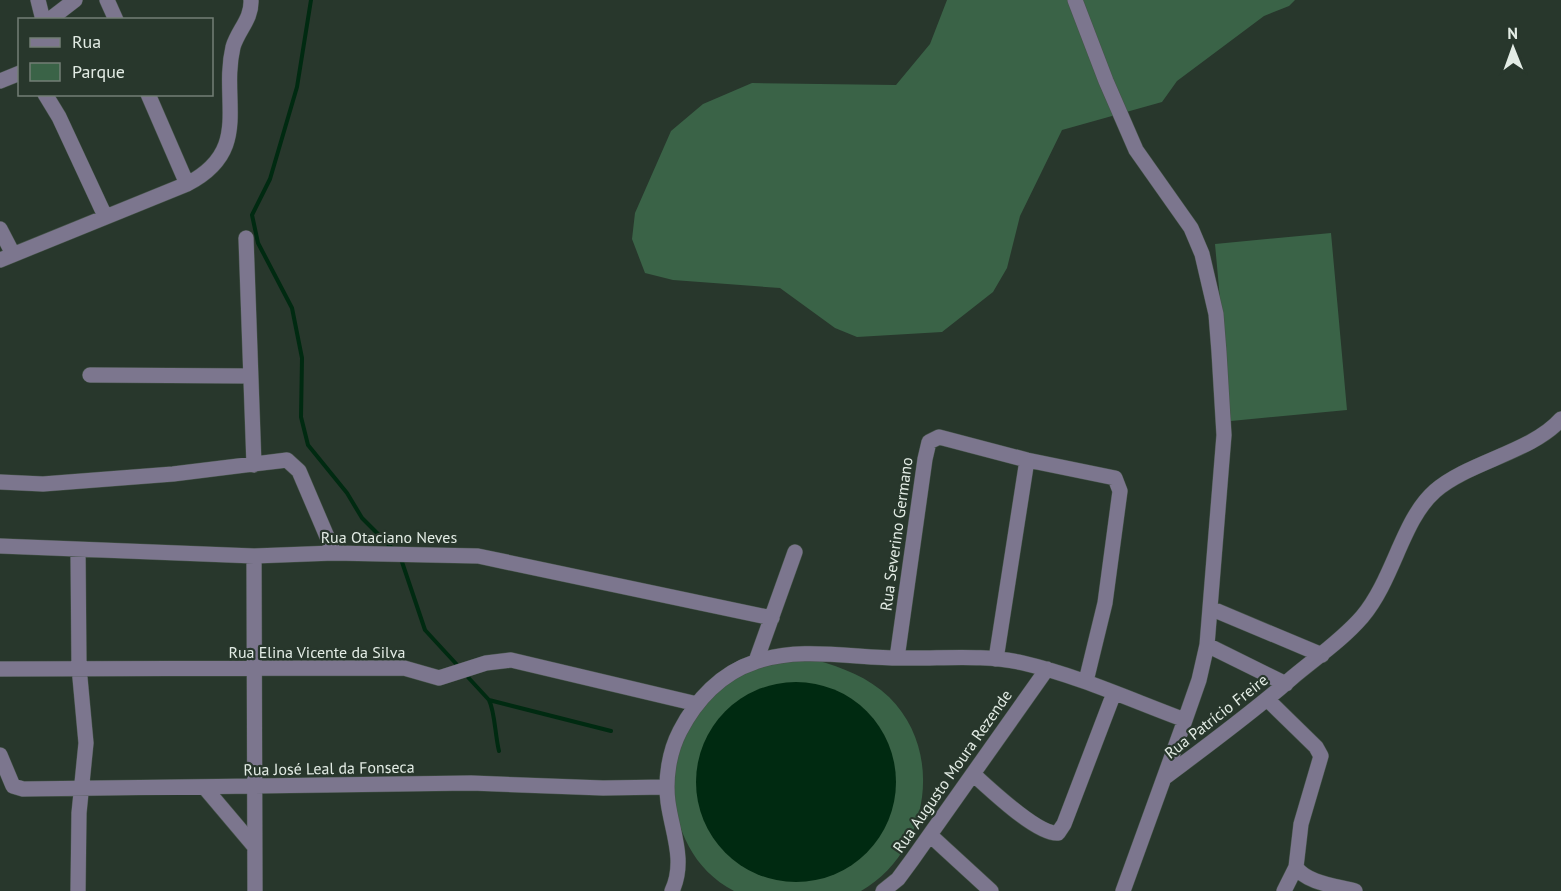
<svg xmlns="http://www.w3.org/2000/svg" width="1561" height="891" viewBox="0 0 1561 891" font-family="'PT Sans',sans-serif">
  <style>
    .green { fill: #3a6347 }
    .water { fill: #002a11 }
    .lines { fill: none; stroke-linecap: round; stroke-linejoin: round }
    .stream { stroke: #002a11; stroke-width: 4 }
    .minor-casing { stroke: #46544a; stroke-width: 16 }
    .minor { stroke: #7c768e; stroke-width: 15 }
    .labels { text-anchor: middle; stroke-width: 4.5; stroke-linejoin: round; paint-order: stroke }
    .street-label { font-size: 16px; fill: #e3ece5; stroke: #28372c }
  </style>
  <rect width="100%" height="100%" fill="#28372c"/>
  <path class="green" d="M 947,0 L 1295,0 L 1289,6 L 1264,16 L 1177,81 L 1162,102 L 1062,130 L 1020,216 L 1007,268 L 993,292 L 942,332 L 857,337 L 835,328 L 780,288 L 673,280 L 645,273 L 632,239 L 635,213 L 671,131 L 703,104 L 752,83 L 896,85 L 930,44 Z
    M 1331,233 L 1347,410 L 1231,421 L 1215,244 Z
    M 816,660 C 843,668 868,677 889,697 C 946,753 928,853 861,891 L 734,891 C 652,849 655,718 736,675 C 761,662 787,661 816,660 Z"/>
  <path class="water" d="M696 782a100 100 0 1 1 200 0a100 100 0 1 1-200 0Z"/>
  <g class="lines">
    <path class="stream" d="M 311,0 L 297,87 L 270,179 L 252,215 L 258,243 L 292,308 L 302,358 L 301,417 L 308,445 L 347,493 L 362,518 L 394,550
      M 401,559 L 425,630 L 460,668
      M 465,674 L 489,700 L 611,731
      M 489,700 C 495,712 495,735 499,751"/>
    <g class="minor-casing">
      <path id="minor" d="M 38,0 L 43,20
        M 107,0 L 116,20
        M 1075,0 L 1106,81 L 1136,150 L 1191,228 L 1202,254 L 1216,314 L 1219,352 L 1224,435 L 1207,645 L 1199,680 L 1185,720 L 1123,891
        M 49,20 L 75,0
        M 0,81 L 20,73
        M 45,94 L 59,117 L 105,216
        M 148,94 L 187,184
        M 0,229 L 13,254
        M 246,238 L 254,465
        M 0,260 L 187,184 C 253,150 220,102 233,47 C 238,30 252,19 251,0
        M 90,375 L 249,376
        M 0,482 L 43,484 L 173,474 L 287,460 L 299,471 L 334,553
        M 0,546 L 254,556 L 334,553 L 478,556 L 772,618
        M 78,550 L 79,667 L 86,743 L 79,813 L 78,891
        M 254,556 L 255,891
        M 1210,608 L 1322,655
        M 1207,645 L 1286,684
        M 897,658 L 925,459 L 929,442 L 939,437 L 1027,460 L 1115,478 L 1120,491 L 1105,603 L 1086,681
        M 996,659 L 1027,460
        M 756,661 L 795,552
        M 0,669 L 404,668 L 439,678 L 486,663 L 511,660 L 697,704
        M 1268,700 L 1316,747 L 1321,756 L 1301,824 L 1296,867 C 1306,883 1337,886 1355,891
        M 0,755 L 13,786 L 23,789 L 471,783 L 603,788 L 667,787
        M 973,774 C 989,788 1037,835 1058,833 L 1064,824 L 1114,693
        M 1164,778 C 1208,745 1252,713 1293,677 C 1317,657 1342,640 1362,617 C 1394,579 1402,520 1435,491 C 1468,462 1532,452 1561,419
        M 205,788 L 254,846
        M 930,835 L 991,891
        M 672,891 C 686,861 672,832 668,802 C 665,779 669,752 680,731 C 696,700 721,673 755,662 C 799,646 854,658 900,658 C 940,659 984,654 1023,663 C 1079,676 1131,700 1185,720
        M 883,891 L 898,879 L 912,860 L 1047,669
        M 1284,891 L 1296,867"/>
    </g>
    <use href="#minor" class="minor"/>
  </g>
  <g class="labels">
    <g class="street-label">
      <text transform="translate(896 534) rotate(-82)" y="6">Rua Severino Germano</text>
      <text x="389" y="543">Rua Otaciano Neves</text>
      <text x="317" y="658">Rua Elina Vicente da Silva</text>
      <text transform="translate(1216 716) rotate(-38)" y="6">Rua Patrício Freire</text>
      <text transform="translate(329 768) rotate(-1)" y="6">Rua José Leal da Fonseca</text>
      <text transform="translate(952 771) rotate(-55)" y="6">Rua Augusto Moura Rezende</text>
    </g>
  </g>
  <rect x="18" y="18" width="195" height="78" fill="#28372c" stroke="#737f76" stroke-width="1.5"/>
  <rect x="30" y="38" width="30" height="9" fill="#7c768e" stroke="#737f76" stroke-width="1.5"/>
  <text x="72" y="48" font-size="18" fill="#e3ece5">Rua</text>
  <rect x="30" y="63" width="30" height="18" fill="#3a6347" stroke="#737f76" stroke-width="1.5"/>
  <text x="72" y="78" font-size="18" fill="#e3ece5">Parque</text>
  <g transform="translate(1513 48) rotate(359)" stroke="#28372c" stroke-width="4.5" paint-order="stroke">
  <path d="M0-4.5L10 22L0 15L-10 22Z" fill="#e3ece5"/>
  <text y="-9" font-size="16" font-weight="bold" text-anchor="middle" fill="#e3ece5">N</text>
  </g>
</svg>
